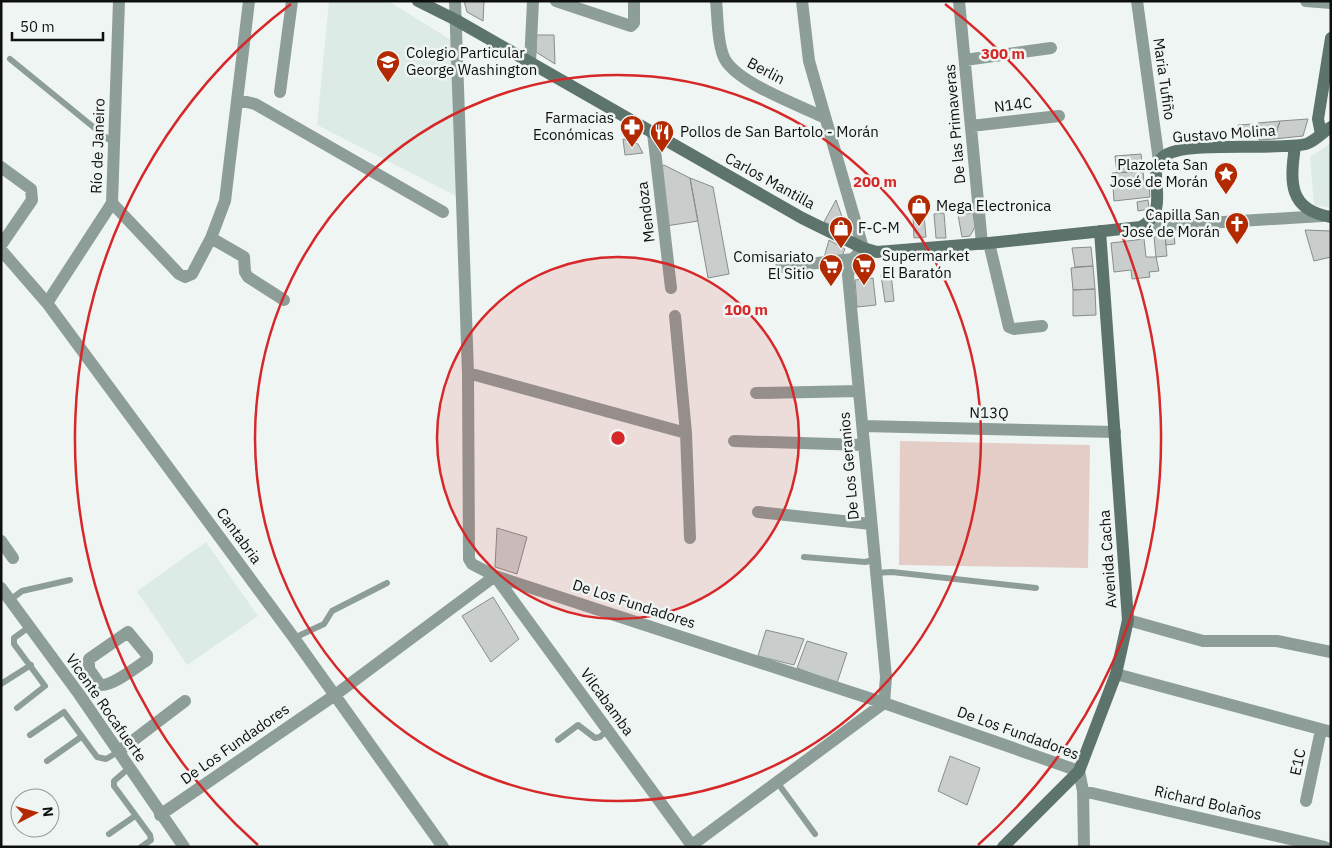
<svg xmlns="http://www.w3.org/2000/svg" width="1332" height="848" viewBox="0 0 1332 848" font-family="'IBM Plex Sans',sans-serif">
  <style>
    .built { fill: #ddebe6 }
    .green { fill: #e4cdc7 }
    .building { fill: #c9cecd; stroke: #888d8c }
    .lines { fill: none; stroke-linecap: round; stroke-linejoin: round }
    .lane { stroke: #8d9d98; stroke-width: 6 }
    .street { stroke: #8d9d98; stroke-width: 12 }
    .secondary { stroke: #5d746d; stroke-width: 12 }
    .ring { fill: none; stroke: #d62828; stroke-width: 2.5 }
    .labels { text-anchor: middle; stroke-width: 5; stroke-linejoin: round; paint-order: stroke }
    .poi-label { font-size: 15px; fill: #0e1010; stroke: #eff5f3; text-anchor: start }
    .street-label { font-size: 15px; fill: #0e1010; stroke: #eff5f3 }
    .centre { fill: #d62828; stroke: #eff5f3; stroke-width: 2.5 }
    .ring-label { font-size: 15px; text-anchor: middle; font-weight: bold; fill: #d62828; stroke: #eff5f3; stroke-width: 5; stroke-linejoin: round; paint-order: stroke }
  </style>
  <rect width="100%" height="100%" fill="#eff5f3"/>
  <path class="built" d="M 329,1 L 388,1 L 453,41 L 456,196 L 317,125 Z
    M 1331,143 L 1331,208 L 1314,205 L 1310,157 Z
    M 206,542 L 258,616 L 187,665 L 137,591 Z"/>
  <path class="green" d="M 900,441 L 1090,445 L 1088,568 L 899,565 Z"/>
  <path class="building" d="M 464,1 L 484,1 L 483,21 L 467,12 Z
    M 536,35 L 554,35 L 555,64 L 536,52 Z
    M 1308,119 L 1303,136 L 1274,139 L 1280,121 Z
    M 1280,121 L 1274,139 L 1259,140 L 1258,123 Z
    M 1253,124 L 1254,138 L 1239,139 L 1238,125 Z
    M 623,139 L 638,144 L 643,153 L 625,155 Z
    M 1141,154 L 1143,171 L 1117,173 L 1115,156 Z
    M 664,165 L 690,178 L 698,221 L 666,226 L 658,168 Z
    M 1143,171 L 1144,183 L 1149,185 L 1150,197 L 1114,201 L 1112,173 Z
    M 690,178 L 713,187 L 729,274 L 708,278 Z
    M 836,200 L 845,225 L 843,230 L 824,222 Z
    M 1148,200 L 1149,209 L 1138,211 L 1137,202 Z
    M 944,213 L 946,238 L 936,238 L 934,214 Z
    M 973,213 L 975,227 L 970,236 L 962,237 L 958,215 Z
    M 924,215 L 926,237 L 914,238 L 913,216 Z
    M 1305,230 L 1331,231 L 1331,257 L 1314,261 Z
    M 1174,235 L 1175,244 L 1166,245 L 1165,236 Z
    M 1165,236 L 1167,256 L 1156,257 L 1154,237 Z
    M 1144,239 L 1146,257 L 1156,257 L 1159,271 L 1149,272 L 1150,277 L 1132,279 L 1131,270 L 1114,272 L 1111,243 Z
    M 829,240 L 845,249 L 842,256 L 824,258 Z
    M 1091,247 L 1093,266 L 1075,267 L 1072,248 Z
    M 1093,266 L 1095,289 L 1073,290 L 1071,268 Z
    M 891,274 L 894,301 L 885,302 L 881,275 Z
    M 873,278 L 876,305 L 857,307 L 855,280 Z
    M 1095,289 L 1096,315 L 1073,316 L 1073,290 Z
    M 497,528 L 527,537 L 517,574 L 495,567 Z
    M 493,597 L 519,639 L 491,662 L 462,616 Z
    M 766,630 L 804,639 L 794,665 L 758,656 Z
    M 807,641 L 847,653 L 837,683 L 797,668 Z
    M 950,756 L 980,768 L 967,805 L 938,791 Z"/>
  <g class="lines">
    <path class="lane" d="M 10,59 L 113,143
      M 804,557 L 865,562 L 874,560
      M 875,573 L 892,572 L 1036,588
      M 10,600 L 22,591 L 70,580
      M 294,638 L 324,624 L 332,611 L 387,583
      M 1,684 L 31,665
      M 17,708 L 45,686 L 14,644 L 14,638 L 29,627
      M 30,735 L 64,712 L 97,757 L 106,759 L 118,752
      M 558,740 L 578,725 L 595,738 L 600,737 L 607,730
      M 47,761 L 81,737
      M 129,768 L 114,781 L 114,786 L 150,835 L 151,840 L 141,847
      M 777,782 L 815,834
      M 109,834 L 135,816"/>
    <path class="street" d="M 455,1 L 468,373 L 469,559 L 472,564 L 495,576 L 884,703 L 1079,771 L 1083,791 L 1084,847
      M 556,1 L 631,26 L 634,23 L 634,1
      M 716,1 C 718,19 717,39 723,55 C 731,81 799,105 823,117
      M 959,1 L 982,244
      M 1137,1 L 1159,161
      M 1306,1 L 1331,3
      M 965,60 L 1051,48
      M 530,63 L 533,1
      M 280,92 L 292,1
      M 238,100 L 255,104 L 443,212
      M 971,126 L 1059,116
      M 653,133 L 671,288
      M 1,167 L 31,189 L 32,200 L 1,245
      M 112,203 L 179,274 L 185,277 L 192,274 L 211,238 L 225,201 L 249,1
      M 1141,227 L 1322,216
      M 211,238 L 244,257 L 245,272 L 248,277 L 284,300
      M 989,243 L 1009,327 L 1014,329 L 1042,326
      M 1,250 L 47,303 L 294,638 L 443,847
      M 781,267 L 853,259
      M 47,303 L 112,203 L 119,1
      M 675,316 L 686,433 L 690,538
      M 468,373 L 686,433
      M 756,393 L 859,391
      M 863,426 L 1115,432
      M 734,441 L 863,445
      M 758,512 L 871,524
      M 1,541 L 13,558
      M 495,576 L 693,847
      M 1,588 L 79,694 L 184,847
      M 1128,620 L 1203,641 L 1277,641 L 1331,652
      M 128,632 L 147,655 L 147,660 C 137,667 111,687 100,685 L 89,669 L 89,659 Z
      M 1116,674 L 1331,732
      M 118,752 L 185,701
      M 1083,791 L 1325,847
      M 1306,801 L 1321,730
      M 160,815 L 335,695 L 495,576
      M 692,845 L 884,703 L 886,677 L 848,275 L 853,259 L 863,248 L 809,61 L 802,1"/>
    <path class="secondary" d="M 418,1 L 456,20 L 802,218 L 863,248 L 877,252 L 989,243 L 1141,227 C 1174,208 1143,172 1164,156 C 1185,140 1275,151 1306,144 C 1314,142 1323,132 1331,127
      M 1321,134 L 1318,119 L 1331,38
      M 1295,146 C 1290,182 1288,210 1331,217
      M 1003,847 L 1079,771 L 1116,674 L 1128,620 L 1100,231"/>
  </g>
  <circle cx="618" cy="438" r="181" fill="#d62828" fill-opacity=".12"/>
  <g class="ring">
    <circle cx="618" cy="438" r="181"/>
    <circle cx="618" cy="438" r="363"/>
    <path d="M258 845A544 544 0 0 1 291 4M945 4A544 544 0 0 1 978 845"/>
  </g>
  <defs>
    <g id="school-pin" transform="scale(1.25)"><path d="M0 17L-7.5 6A9.5 9.5 0 1 1 7.5 6Z" fill="#b32900" stroke="#eff5f3"/><path d="M0-5L7-2L0 1L-7-2ZM-4 1L0 2.5L4 1V4Q0 6-4 4Z" fill="#fff"/></g>
    <g id="pharmacy-pin" transform="scale(1.25)"><path d="M0 17L-7.5 6A9.5 9.5 0 1 1 7.5 6Z" fill="#b32900" stroke="#eff5f3"/><path d="M-2-6h4v4h4v4h-4v4h-4v-4h-4v-4h4Z" fill="#fff"/></g>
    <g id="restaurant-pin" transform="scale(1.25)"><path d="M0 17L-7.5 6A9.5 9.5 0 1 1 7.5 6Z" fill="#b32900" stroke="#eff5f3"/><path d="M-5-6h1v4h1v-4h1v4h1v-4h1v5L-1.5 .5V6h-2V.5L-5-1ZM5-6V6H3V1.5H1.5Q1.5-4 5-6Z" fill="#fff"/></g>
    <g id="sight-pin" transform="scale(1.25)"><path d="M0 17L-7.5 6A9.5 9.5 0 1 1 7.5 6Z" fill="#b32900" stroke="#eff5f3"/><path d="M0-6L1.8-2.2L6-1.7L2.9 1.2L3.7 5.4L0 3.3L-3.7 5.4L-2.9 1.2L-6-1.7L-1.8-2.2Z" fill="#fff"/></g>
    <g id="shop-pin" transform="scale(1.25)"><path d="M0 17L-7.5 6A9.5 9.5 0 1 1 7.5 6Z" fill="#b32900" stroke="#eff5f3"/><path d="M-5-2.5h2.3a2.7 3.5 0 0 1 5.4 0H5L5.5 6h-11ZM-1.5-2.5h3a1.5 2.3 0 0 0-3 0Z" fill="#fff"/></g>
    <g id="church-pin" transform="scale(1.25)"><path d="M0 17L-7.5 6A9.5 9.5 0 1 1 7.5 6Z" fill="#b32900" stroke="#eff5f3"/><path d="M-1.2-6h2.4v3.5h3.3v2.4h-3.3V6h-2.4V-.1h-3.3v-2.4h3.3Z" fill="#fff"/></g>
    <g id="supermarket-pin" transform="scale(1.25)"><path d="M0 17L-7.5 6A9.5 9.5 0 1 1 7.5 6Z" fill="#b32900" stroke="#eff5f3"/><path d="M-6-5.5h2.5l.6 2H6L4.5 2H-2.5L-4.4-4H-6ZM-1.5 3.2a1.3 1.3 0 1 0 .1 0ZM3 3.2a1.3 1.3 0 1 0 .1 0Z" fill="#fff"/></g>
  </defs>
  <g fill-rule="evenodd">
    <use href="#school-pin" x="388" y="62"/>
    <use href="#pharmacy-pin" x="632" y="127"/>
    <use href="#restaurant-pin" x="662" y="132"/>
    <use href="#sight-pin" x="1226" y="174"/>
    <use href="#shop-pin" x="919" y="206"/>
    <use href="#church-pin" x="1237" y="224"/>
    <use href="#shop-pin" x="841" y="228"/>
    <use href="#supermarket-pin" x="864" y="265"/>
    <use href="#supermarket-pin" x="831" y="266"/>
  </g>
  <g class="labels">
    <g class="poi-label">
      <text x="406" y="58">Colegio Particular<tspan x="406" dy="17">George Washington</tspan></text>
      <text x="614" y="123" text-anchor="end">Farmacias<tspan x="614" dy="17">Económicas</tspan></text>
      <text x="680" y="137">Pollos de San Bartolo - Morán</text>
      <text x="1208" y="170" text-anchor="end">Plazoleta San<tspan x="1208" dy="17">José de Morán</tspan></text>
      <text x="936" y="211">Mega Electronica</text>
      <text x="1220" y="220" text-anchor="end">Capilla San<tspan x="1220" dy="17">José de Morán</tspan></text>
      <text x="858" y="233">F-C-M</text>
      <text x="882" y="261">Supermarket<tspan x="882" dy="17">El Baratón</tspan></text>
      <text x="814" y="262" text-anchor="end">Comisariato<tspan x="814" dy="17">El Sitio</tspan></text>
    </g>
    <g class="street-label">
      <text transform="translate(766 71) rotate(28)" y="5">Berlin</text>
      <text transform="translate(1164 79) rotate(82)" y="5">Maria Tufiño</text>
      <text transform="translate(1013 105) rotate(-7)" y="5">N14C</text>
      <text transform="translate(955 124) rotate(-95)" y="5">De las Primaveras</text>
      <text transform="translate(1224 134) rotate(-4)" y="5">Gustavo Molina</text>
      <text transform="translate(98 146) rotate(-88)" y="5">Río de Janeiro</text>
      <text transform="translate(770 181) rotate(29)" y="5">Carlos Mantilla</text>
      <text transform="translate(646 212) rotate(-97)" y="5">Mendoza</text>
      <text transform="translate(989 413) rotate(1)" y="5">N13Q</text>
      <text transform="translate(849 466) rotate(-95)" y="5">De Los Geranios</text>
      <text transform="translate(239 536) rotate(54)" y="5">Cantabria</text>
      <text transform="translate(1108 559) rotate(-94)" y="5">Avenida Cacha</text>
      <text transform="translate(634 604) rotate(18)" y="5">De Los Fundadores</text>
      <text transform="translate(607 702) rotate(54)" y="5">Vilcabamba</text>
      <text transform="translate(106 708) rotate(55)" y="5">Vicente Rocafuerte</text>
      <text transform="translate(1018 733) rotate(20)" y="5">De Los Fundadores</text>
      <text transform="translate(235 744) rotate(-35)" y="5">De Los Fundadores</text>
      <text transform="translate(1298 762) rotate(-78)" y="5">E1C</text>
      <text transform="translate(1208 803) rotate(13)" y="5">Richard Bolaños</text>
    </g>
  </g>
  <circle cx="618" cy="438" r="8" class="centre"/>
  <g class="ring-label">
    <text x="1003" y="59">300 m</text>
    <text x="875" y="187">200 m</text>
    <text x="746" y="315">100 m</text>
  </g>
  <rect width="1332" height="848" fill="none" stroke="#0e1010" stroke-width="5"/>
  <g transform="translate(35 813) rotate(84)"><circle r="24" fill="#eff5f3" stroke="#959998"/>
  <path d="M0-4L9 19L0 12L-9 19Z" fill="#b32900"/>
  <text y="-8" font-size="14" font-weight="bold" text-anchor="middle" fill="#0e1010">N</text>
  </g>
  <path d="M12 32v8h91v-8" fill="none" stroke="#0e1010" stroke-width="2.5"/>
  <text x="20" y="32" font-size="15" fill="#0e1010" stroke="#eff5f3" stroke-width="4" paint-order="stroke">50 m</text>
</svg>
